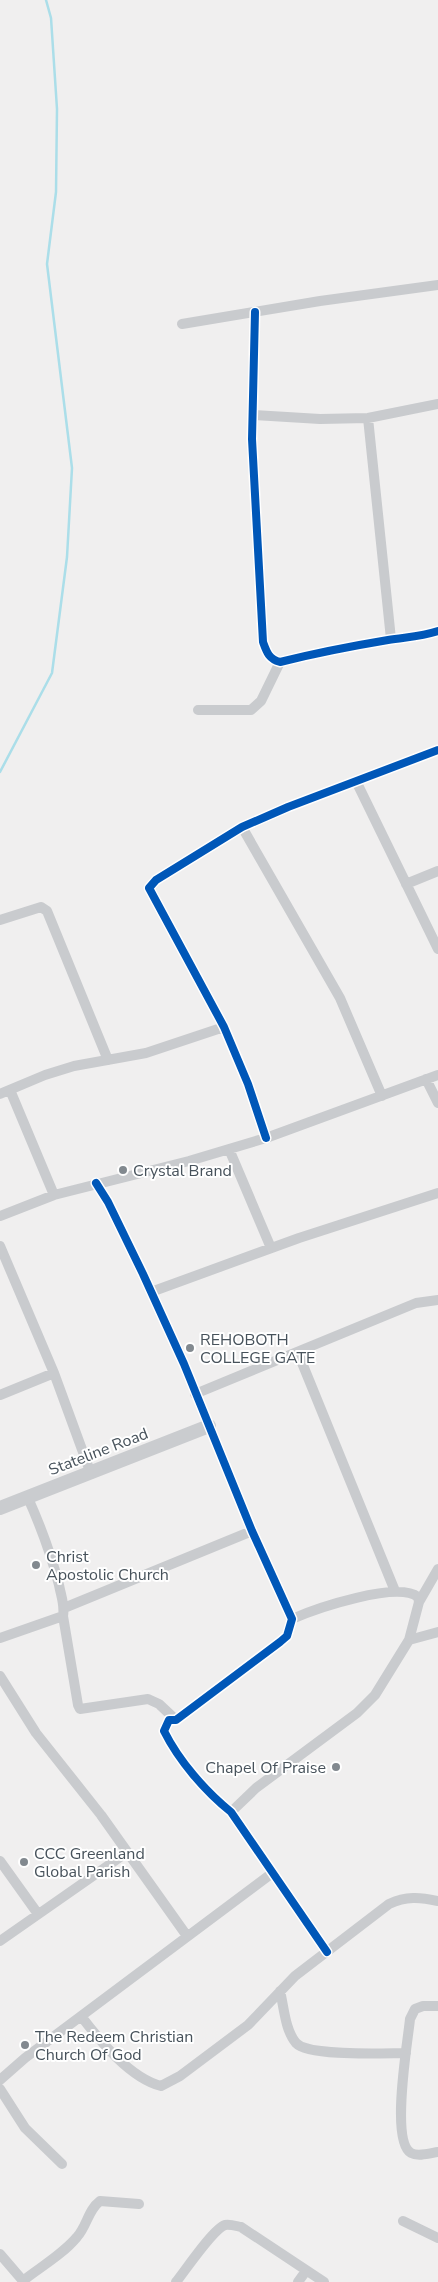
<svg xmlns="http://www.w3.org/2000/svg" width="438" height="2282" viewBox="0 0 438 2282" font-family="'Nunito Sans',sans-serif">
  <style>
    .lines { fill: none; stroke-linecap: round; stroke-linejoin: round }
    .stream { stroke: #abdee9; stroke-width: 2.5 }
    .street { stroke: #c9cbce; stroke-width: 10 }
    .secondary { stroke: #cacccf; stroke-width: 14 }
    .cycleway-casing { stroke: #fff; stroke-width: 11 }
    .cycleway { stroke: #0057b8; stroke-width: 8 }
    .poi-dot { fill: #82898f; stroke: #fff; stroke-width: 2 }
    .labels { text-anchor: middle; stroke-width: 4; stroke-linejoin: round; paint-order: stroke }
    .poi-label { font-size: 16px; fill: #47525b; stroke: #fff; text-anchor: start }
    .street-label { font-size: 16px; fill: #47525b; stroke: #fff }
  </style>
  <rect width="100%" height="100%" fill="#f0efef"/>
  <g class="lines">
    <path class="stream" d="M 0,772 L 52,673 L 67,557 L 72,468 L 47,264 L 56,192 L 57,109 L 51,18 L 46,0"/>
    <path class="street" d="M 255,312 L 252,439 L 263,642 C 267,653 269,659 280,662 C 316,653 352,646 388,640 C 405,637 421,637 438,631
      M 182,324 L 320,301 L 438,285
      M 254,415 L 320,419 L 368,418 L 438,404
      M 368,418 L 391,639
      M 198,710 L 251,710 L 261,701 L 280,662
      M 356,781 L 438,949
      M 242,827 L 340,998 L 382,1096
      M 406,884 L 438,871
      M 0,920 L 41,907 L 47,911 L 108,1060
      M 426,1079 L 438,1103
      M 10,1090 L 54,1195
      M 0,1094 L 45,1075 L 74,1066 L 146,1053 L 224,1027
      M 266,1138 L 248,1084 L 224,1027 L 149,888 L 156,880 L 242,827 L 288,807 L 438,750
      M 229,1149 L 271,1248
      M 96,1183 L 108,1202 L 143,1274 L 184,1364 L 252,1531 L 292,1619 L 287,1636 L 280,1642 L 176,1720 L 169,1720 L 164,1731 C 179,1761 205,1791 231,1812 L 327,1952
      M 0,1216 L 54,1195 L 189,1161 L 266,1138 L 438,1075
      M 0,1246 L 54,1373 L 91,1474
      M 151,1292 L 299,1238 L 438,1193
      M 298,1353 L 395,1591
      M 195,1394 L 416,1303 L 438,1300
      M 0,1395 L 54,1373
      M 28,1498 C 41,1527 51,1554 59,1585 C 61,1596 65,1605 63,1616 L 78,1705 L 80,1709 L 148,1699 L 159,1704 L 176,1720
      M 419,1602 L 438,1569
      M 64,1608 L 252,1531
      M 292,1619 C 317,1608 397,1581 418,1597 L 419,1602 L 409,1640
      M 0,1638 L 63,1616
      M 0,1676 L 36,1733 L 101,1815 L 187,1936
      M 231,1812 L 256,1788 L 357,1713 L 375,1695 L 409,1640 L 438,1632
      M 0,1861 L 38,1914
      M 0,1941 L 126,1853
      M 280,1991 C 284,2007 285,2030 296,2043 C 309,2057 385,2053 406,2053
      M 438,2006 L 423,2006 L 415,2009 L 410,2019 C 408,2041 390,2141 411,2153 C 418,2157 431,2153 438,2152
      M 81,2016 C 100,2041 130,2078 161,2086 L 180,2076 L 248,2025 L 295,1976 L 389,1904 C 406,1896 420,1897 438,1901
      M 0,2080 L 25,2058 L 271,1874
      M 0,2089 L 25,2128 L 62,2164
      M 403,2221 L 438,2238
      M 0,2254 L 24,2282
      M 24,2280 C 42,2266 63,2254 77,2237 C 87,2226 88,2210 100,2201 L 139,2204
      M 176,2282 C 185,2271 213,2229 225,2225 C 230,2224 236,2226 241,2227 L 324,2282
      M 298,2282 L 306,2271"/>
    <path class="secondary" d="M 0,1508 L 209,1426"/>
    <g class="cycleway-casing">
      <path id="cycleway" d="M 255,312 L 252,439 L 263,642 C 267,653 269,659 280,662 C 316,653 352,646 388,640 C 405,637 421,637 438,631
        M 266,1138 L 248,1084 L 224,1027 L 149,888 L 156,880 L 242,827 L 288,807 L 438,750
        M 96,1183 L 108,1202 L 143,1274 L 184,1364 L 252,1531 L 292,1619 L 287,1636 L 280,1642 L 176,1720 L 169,1720 L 164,1731 C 179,1761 205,1791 231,1812 L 327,1952"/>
    </g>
    <use href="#cycleway" class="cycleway"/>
  </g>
  <g class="poi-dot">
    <circle cx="123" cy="1170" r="5"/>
    <circle cx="190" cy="1348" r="5"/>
    <circle cx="36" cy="1565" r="5"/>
    <circle cx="336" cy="1767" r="5"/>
    <circle cx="24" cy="1862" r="5"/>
    <circle cx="25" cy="2045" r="5"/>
  </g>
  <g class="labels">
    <g class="poi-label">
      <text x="133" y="1176">Crystal Brand</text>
      <text x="200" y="1345">REHOBOTH<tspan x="200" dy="18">COLLEGE GATE</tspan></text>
      <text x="46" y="1562">Christ<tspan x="46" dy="18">Apostolic Church</tspan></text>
      <text x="326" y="1773" text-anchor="end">Chapel Of Praise</text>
      <text x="34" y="1859">CCC Greenland<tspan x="34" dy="18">Global Parish</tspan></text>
      <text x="35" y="2042">The Redeem Christian<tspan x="35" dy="18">Church Of God</tspan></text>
    </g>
    <g class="street-label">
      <text transform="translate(98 1451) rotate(-21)" y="6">Stateline Road</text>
    </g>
  </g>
</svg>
